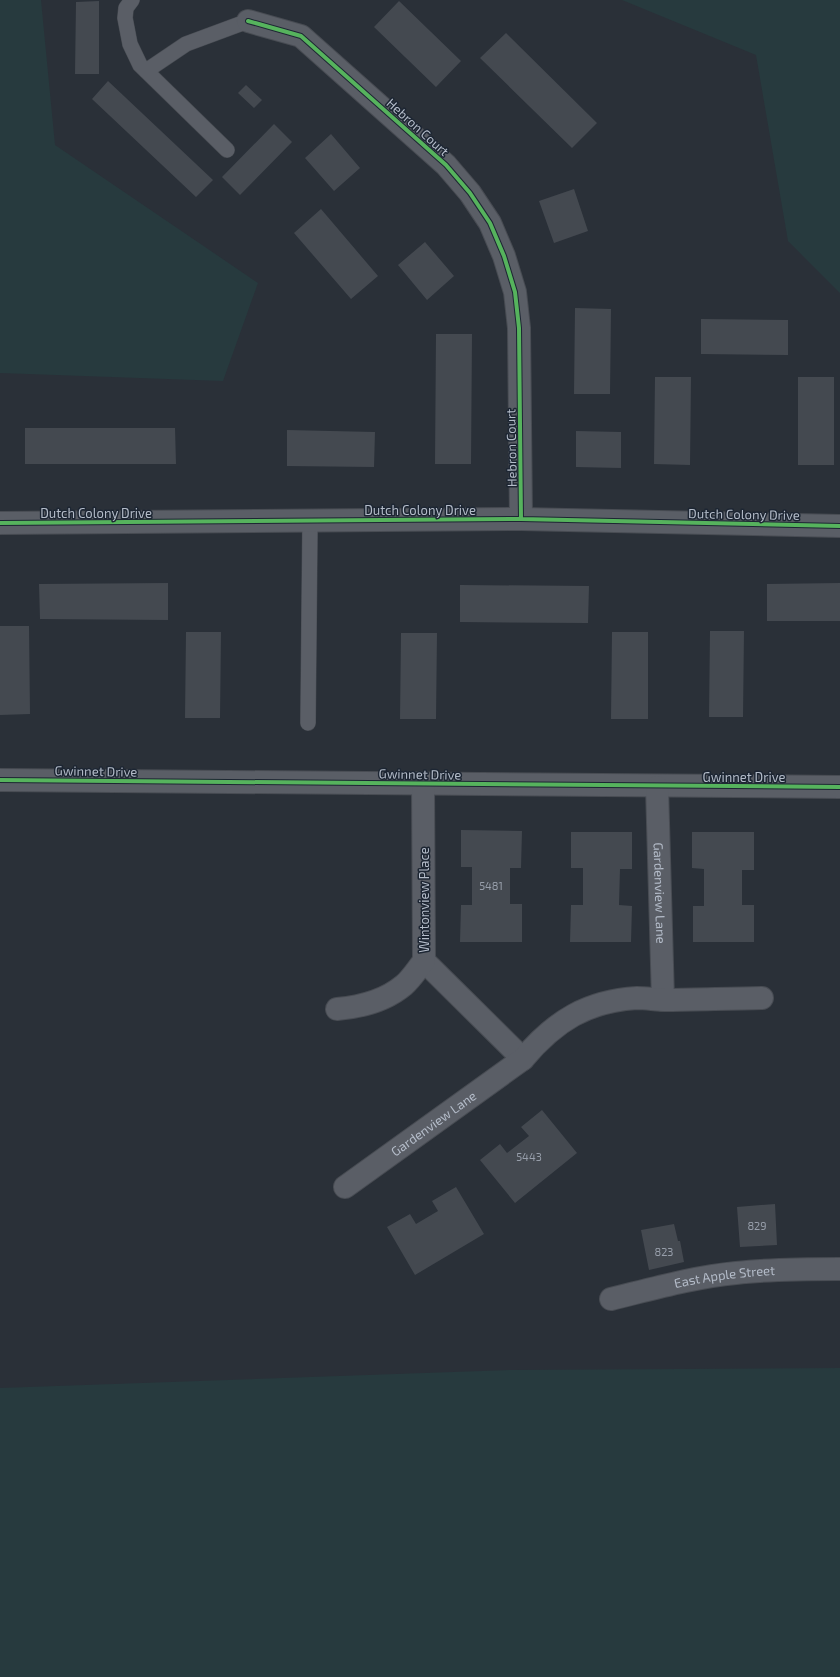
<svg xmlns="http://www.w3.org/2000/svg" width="840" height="1677" viewBox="0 0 840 1677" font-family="'Exo 2',sans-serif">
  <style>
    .green { fill: #273a3e }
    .building { fill: #444950 }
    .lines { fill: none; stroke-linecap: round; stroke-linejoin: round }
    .service-casing { stroke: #484c53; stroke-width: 16 }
    .minor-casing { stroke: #484c53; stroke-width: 24 }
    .service { stroke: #5a5e66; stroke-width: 15 }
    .minor { stroke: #5a5e66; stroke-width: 22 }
    .cycleway-casing { stroke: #1d2633; stroke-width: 6 }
    .cycleway { stroke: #56b35d; stroke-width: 4 }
    .labels { text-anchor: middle; stroke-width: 3; stroke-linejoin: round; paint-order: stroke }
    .number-label { font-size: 11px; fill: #989fab }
    .street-label { font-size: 13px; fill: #b4bcc9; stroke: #1d2633 }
  </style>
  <rect width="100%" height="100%" fill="#2a3038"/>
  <path class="green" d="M 0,0 L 41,0 L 55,145 L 258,283 L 223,381 L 0,373 Z
    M 622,0 L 840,0 L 840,293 L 788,241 L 756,55 Z
    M 840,1368 L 840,1677 L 0,1677 L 0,1388 L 511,1370 Z"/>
  <path class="building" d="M 99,1 L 99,74 L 75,74 L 76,2 Z
    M 399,1 L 461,61 L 436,87 L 374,27 Z
    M 506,33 L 597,123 L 572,148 L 480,58 Z
    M 108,81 L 213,180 L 196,197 L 92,99 Z
    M 246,85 L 262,100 L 254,108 L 238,93 Z
    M 274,124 L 292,142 L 240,195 L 222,177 Z
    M 331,134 L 360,168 L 334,191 L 305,158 Z
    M 574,189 L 588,231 L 554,243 L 539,201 Z
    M 321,209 L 378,276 L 351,299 L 294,233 Z
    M 425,242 L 454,276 L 427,300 L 398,265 Z
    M 575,308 L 611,309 L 610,394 L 574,394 Z
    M 701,319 L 788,320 L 788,355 L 701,354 Z
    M 436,334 L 472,334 L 471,464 L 435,464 Z
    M 655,377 L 691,377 L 690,465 L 654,464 Z
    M 798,377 L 834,377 L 834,465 L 798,465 Z
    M 25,428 L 175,428 L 176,464 L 25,464 Z
    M 287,430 L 375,432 L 374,467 L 287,466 Z
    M 576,431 L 621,432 L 621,468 L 576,467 Z
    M 168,583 L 168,620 L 40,619 L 39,584 Z
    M 840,583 L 840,621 L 767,621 L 767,584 Z
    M 460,585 L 589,586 L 588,623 L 460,622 Z
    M 0,626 L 29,626 L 30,714 L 0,715 Z
    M 710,631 L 744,631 L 743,717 L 709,717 Z
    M 186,632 L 221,632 L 220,718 L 185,718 Z
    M 612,632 L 648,632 L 648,719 L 611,719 Z
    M 401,633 L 437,633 L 436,719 L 400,719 Z
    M 461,830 L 522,831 L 521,868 L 510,868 L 510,904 L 522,904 L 522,942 L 460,942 L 461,905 L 472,905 L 472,867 L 461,867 Z
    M 571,832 L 632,832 L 632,869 L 620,869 L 619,905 L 632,906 L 631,942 L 570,942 L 571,905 L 583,905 L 583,868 L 571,868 Z
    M 692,832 L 754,832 L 754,870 L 742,870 L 742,905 L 754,905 L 754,942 L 693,942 L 693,906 L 704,906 L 704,869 L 692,868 Z
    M 542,1110 L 577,1153 L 515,1203 L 480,1160 L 500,1144 L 507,1153 L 529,1136 L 521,1127 Z
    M 456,1187 L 484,1234 L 415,1275 L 387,1227 L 410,1214 L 416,1224 L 438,1211 L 432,1201 Z
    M 775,1204 L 777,1245 L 740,1247 L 737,1207 Z
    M 674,1224 L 678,1241 L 680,1241 L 684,1262 L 649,1270 L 641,1230 Z"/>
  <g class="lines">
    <g class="service-casing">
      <path id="service" d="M 132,0 L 126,8 L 125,18 L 130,44 L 140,65 L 227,150
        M 146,71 L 186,44 L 248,21
        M 308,723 L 310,521"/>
    </g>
    <g class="minor-casing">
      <g id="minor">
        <path d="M 248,21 L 301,36 L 446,165 L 470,193 L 490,223 L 504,256 L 515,292 L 519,328 L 521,519"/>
        <path d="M 0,523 L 521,519 L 840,526"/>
        <path d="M 0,780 L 840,787"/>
        <path id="s1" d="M 657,787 L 663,1000"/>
        <path d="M 424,961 L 523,1059"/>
        <path d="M 337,1009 C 361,1007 385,1001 404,985 C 412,978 418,968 424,961 L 423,784"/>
        <path id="s2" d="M 345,1187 L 523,1059 C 555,1021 587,1001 637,998 C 647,998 657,1000 668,1000 C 699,999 730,999 762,998"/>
        <path id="s3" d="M 611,1299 C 652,1289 694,1277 736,1273 C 771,1269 805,1269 840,1269"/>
      </g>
    </g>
    <use href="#service" class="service"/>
    <use href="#minor" class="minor"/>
    <g class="cycleway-casing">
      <path id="cycleway" d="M 248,21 L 301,36 L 446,165 L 470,193 L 490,223 L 504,256 L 515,292 L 519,328 L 521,519
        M 0,523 L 521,519 L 840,526
        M 0,780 L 840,787"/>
    </g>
    <use href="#cycleway" class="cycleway"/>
  </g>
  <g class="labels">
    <g class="number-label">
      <text x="491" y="890">5481</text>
      <text x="529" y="1161">5443</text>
      <text x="757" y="1230">829</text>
      <text x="664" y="1256">823</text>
    </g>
    <g class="street-label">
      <text transform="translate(418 127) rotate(42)" y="5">Hebron Court</text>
      <text transform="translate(511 448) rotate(-91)" y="5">Hebron Court</text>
      <text x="420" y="515">Dutch Colony Drive</text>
      <text x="96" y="518">Dutch Colony Drive</text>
      <text transform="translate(744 514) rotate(1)" y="5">Dutch Colony Drive</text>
      <text transform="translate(96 771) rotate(1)" y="5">Gwinnet Drive</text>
      <text transform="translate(420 774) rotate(1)" y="5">Gwinnet Drive</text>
      <text x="744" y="782">Gwinnet Drive</text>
      <text dy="5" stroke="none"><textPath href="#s1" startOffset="106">Gardenview Lane</textPath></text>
      <text transform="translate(424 900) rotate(-90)" y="5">Wintonview Place</text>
      <text dy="5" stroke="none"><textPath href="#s2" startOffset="109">Gardenview Lane</textPath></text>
      <text dy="5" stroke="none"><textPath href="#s3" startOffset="116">East Apple Street</textPath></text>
    </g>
  </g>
</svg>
